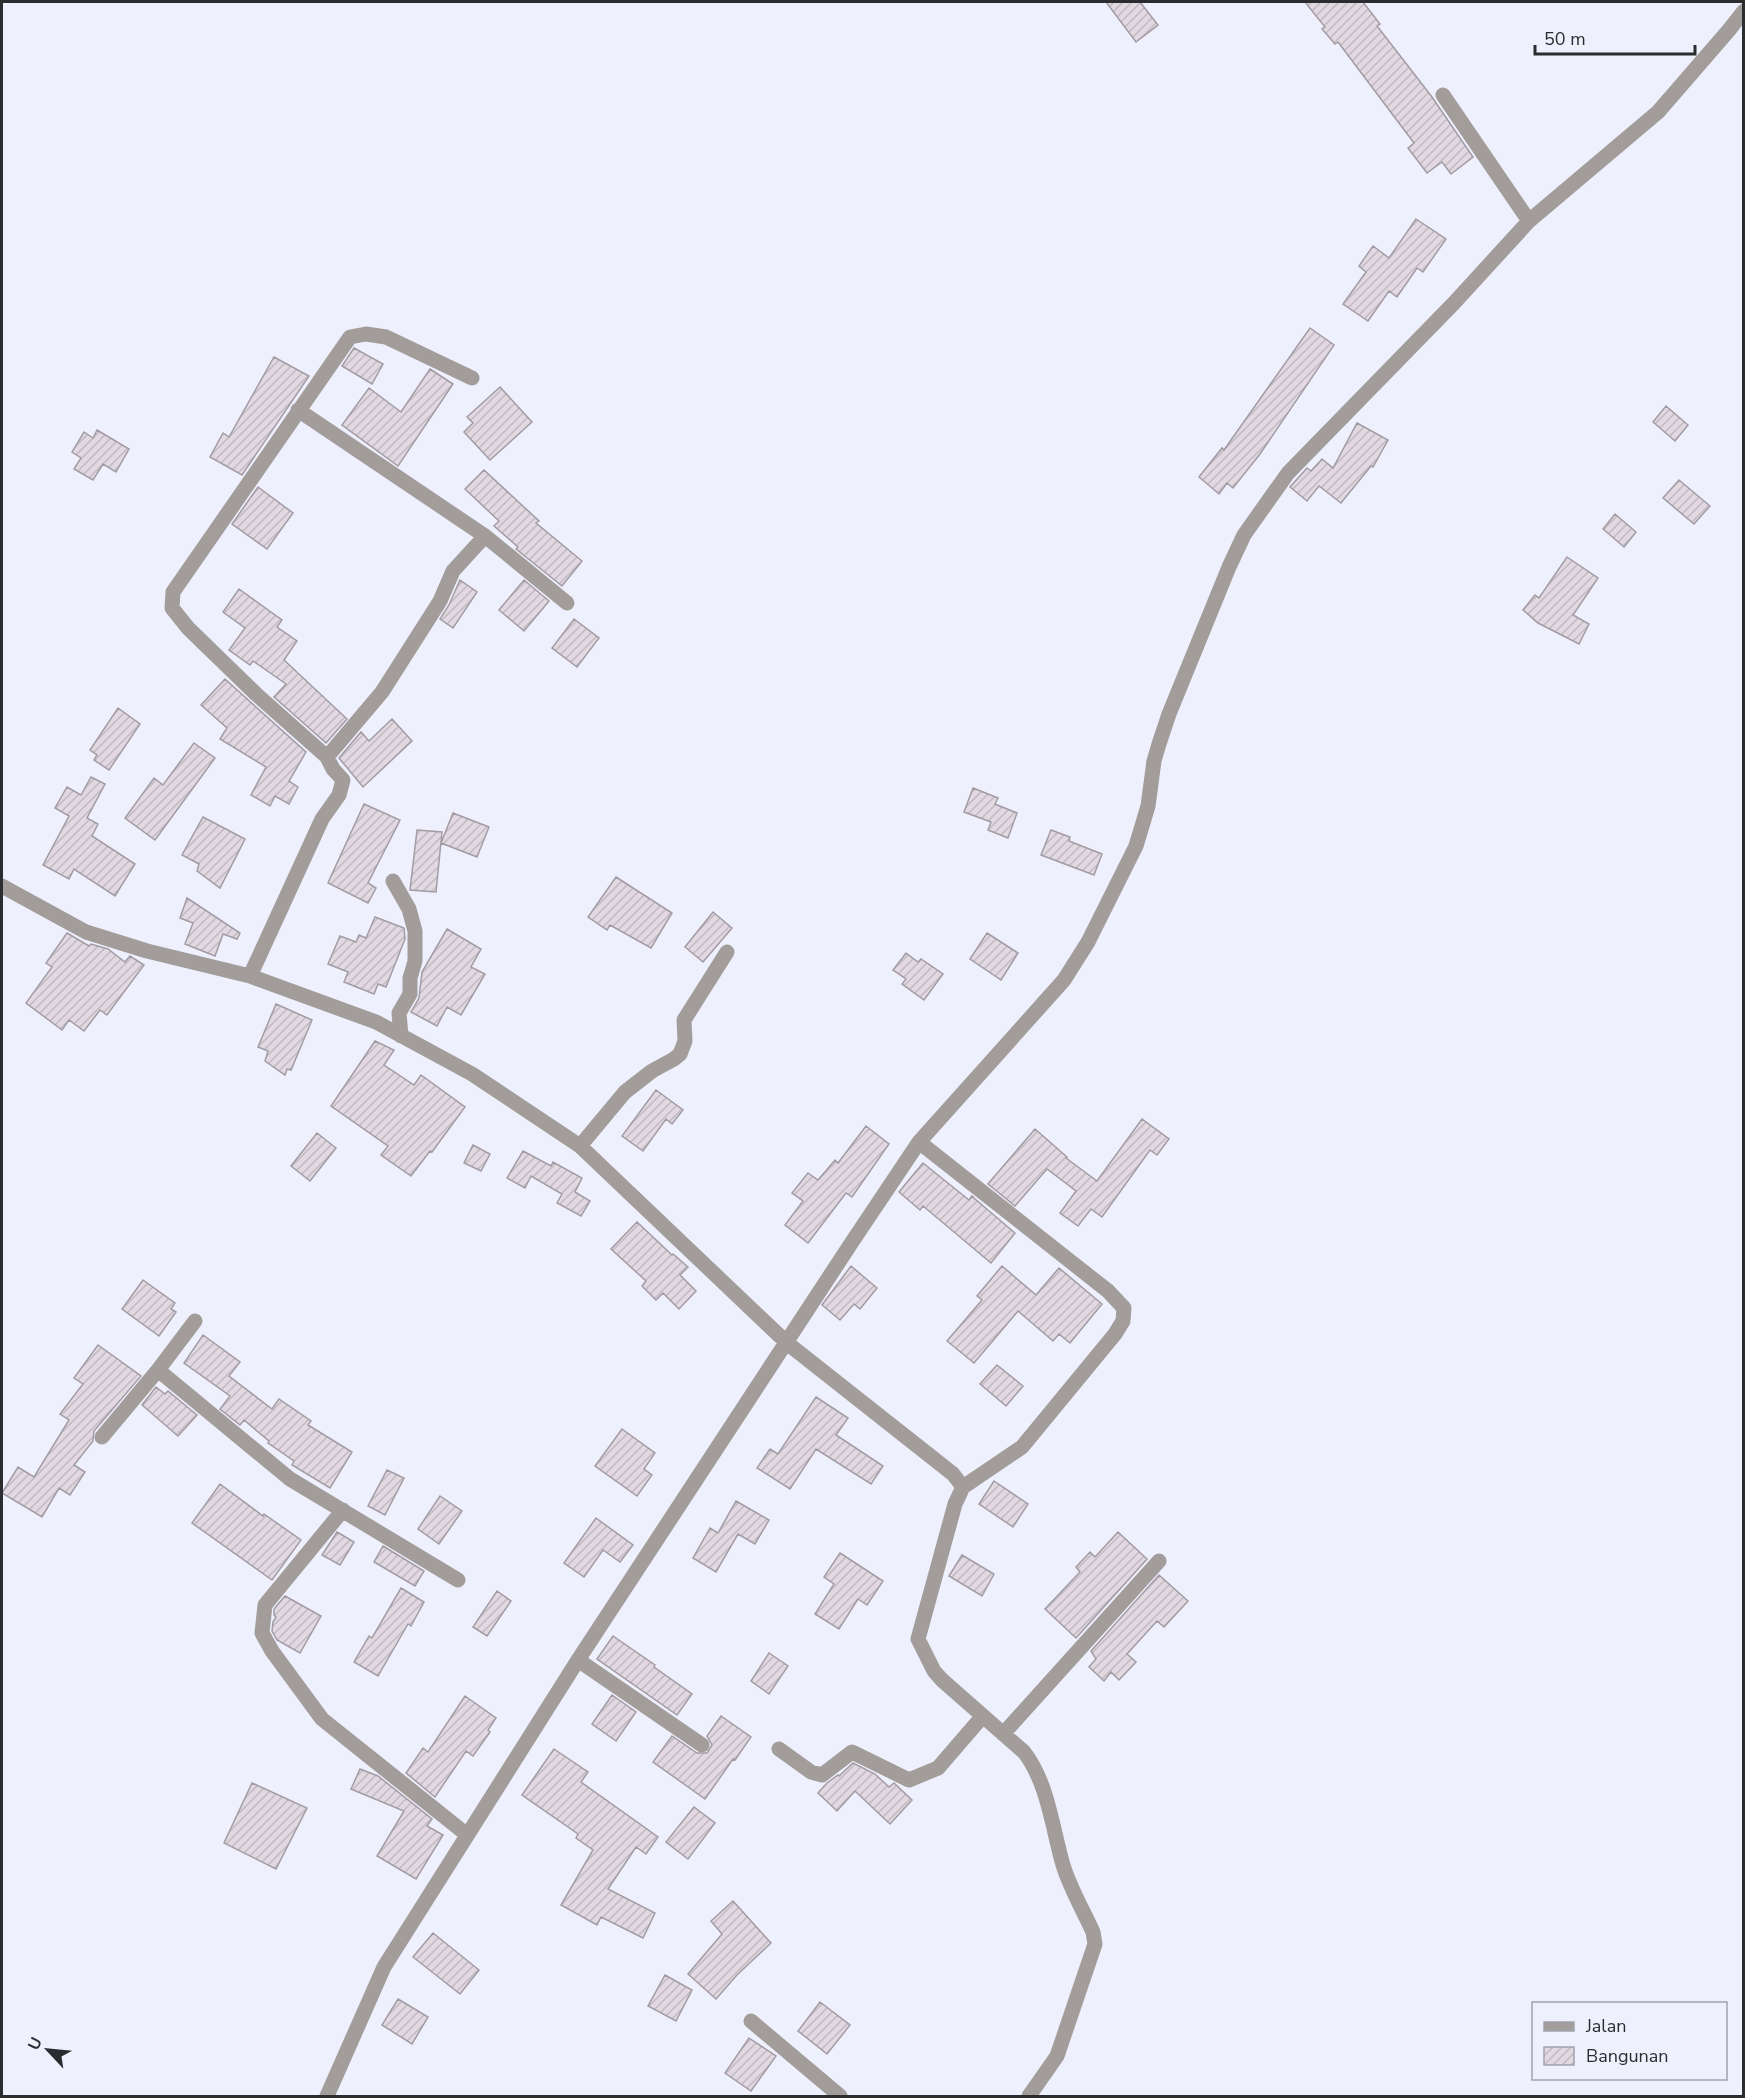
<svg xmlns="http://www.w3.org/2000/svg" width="1745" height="2098" viewBox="0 0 1745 2098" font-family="'Nunito Sans',sans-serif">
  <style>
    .building { fill: url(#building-hatch); stroke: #a39ba3; stroke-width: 1.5 }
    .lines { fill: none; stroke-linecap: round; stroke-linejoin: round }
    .minor { stroke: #a29c9b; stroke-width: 15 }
  </style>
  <defs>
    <pattern id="building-hatch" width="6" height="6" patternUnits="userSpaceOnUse" patternTransform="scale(1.5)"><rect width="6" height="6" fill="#e1d8e1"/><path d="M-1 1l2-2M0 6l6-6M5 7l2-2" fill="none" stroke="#c1bac1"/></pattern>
  </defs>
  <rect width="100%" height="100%" fill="#eef1fd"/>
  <path class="building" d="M 1106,2 L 1140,2 L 1158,25 L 1136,42 Z
    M 1305,2 L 1363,2 L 1380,24 L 1377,26 L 1432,97 L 1473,157 L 1451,174 L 1442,162 L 1427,173 L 1408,148 L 1414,143 L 1338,42 L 1335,44 L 1322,29 L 1325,27 Z
    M 1416,219 L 1446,239 L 1423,272 L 1417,268 L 1397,297 L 1389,291 L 1368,321 L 1343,304 L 1366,272 L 1359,266 L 1373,246 L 1389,258 Z
    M 1310,328 L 1334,345 L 1260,454 L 1233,488 L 1227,483 L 1219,494 L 1199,477 L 1222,448 L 1224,450 Z
    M 354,348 L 383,364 L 372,384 L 342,366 Z
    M 274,357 L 309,376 L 242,475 L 210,457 L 223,433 L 229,437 Z
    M 430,369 L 453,384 L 398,466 L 342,425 L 369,388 L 401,412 Z
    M 500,387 L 532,422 L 490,460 L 464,432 L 473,423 L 467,417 Z
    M 1666,406 L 1688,425 L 1675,441 L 1653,422 Z
    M 1357,423 L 1388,440 L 1373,467 L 1371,466 L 1341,503 L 1319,486 L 1307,501 L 1290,487 L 1307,468 L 1311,471 L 1322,459 L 1333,468 Z
    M 97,430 L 129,449 L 116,472 L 103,464 L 93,480 L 74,469 L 81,458 L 72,452 L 84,432 L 93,438 Z
    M 484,470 L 539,521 L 536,523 L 582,561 L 562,586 L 516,549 L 518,547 L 494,526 L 499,521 L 465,489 Z
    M 1679,480 L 1710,506 L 1694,524 L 1663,498 Z
    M 258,487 L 293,513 L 267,549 L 232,524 Z
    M 1615,514 L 1636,532 L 1624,547 L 1603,529 Z
    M 1567,557 L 1598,578 L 1573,615 L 1589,624 L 1579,644 L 1538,623 L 1523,610 L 1535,595 L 1539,598 Z
    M 460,580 L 477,592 L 453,628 L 440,619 L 449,605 Z
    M 524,580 L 549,601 L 524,631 L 499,610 Z
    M 239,589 L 282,620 L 277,627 L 297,641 L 284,660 L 347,719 L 326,743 L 274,697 L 286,684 L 253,661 L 250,665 L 229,650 L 245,628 L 223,612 Z
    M 574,619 L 599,638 L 577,667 L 552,648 Z
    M 225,679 L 306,752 L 289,781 L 298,787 L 289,804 L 275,796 L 270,806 L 251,795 L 266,767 L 220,739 L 227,728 L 201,705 Z
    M 118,708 L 140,724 L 109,770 L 94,760 L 97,755 L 90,750 Z
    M 392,719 L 412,741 L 363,787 L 339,758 L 361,732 L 369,741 Z
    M 194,743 L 215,758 L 155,840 L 125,818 L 154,778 L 163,785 Z
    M 91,777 L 105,784 L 87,818 L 98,824 L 92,836 L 135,864 L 115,896 L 74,869 L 69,879 L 43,865 L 69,816 L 55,808 L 67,787 L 81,795 Z
    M 973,788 L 998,798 L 995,804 L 1017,813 L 1008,838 L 988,830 L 991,822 L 964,812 Z
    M 364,804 L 400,820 L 368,883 L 376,888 L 368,903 L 328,883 Z
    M 453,813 L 489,827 L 477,857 L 441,843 Z
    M 203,817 L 245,839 L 220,888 L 197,871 L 199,864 L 182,855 Z
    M 417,830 L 442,832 L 436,892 L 410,890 Z
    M 1051,830 L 1070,837 L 1069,841 L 1102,854 L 1094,875 L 1041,855 Z
    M 616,877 L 672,913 L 651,948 L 610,925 L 607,930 L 588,917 Z
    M 187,898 L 240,933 L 237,939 L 223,934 L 215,956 L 185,944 L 193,923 L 180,918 Z
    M 713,912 L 732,928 L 703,962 L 685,947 Z
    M 375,917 L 404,928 L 405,939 L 386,987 L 378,984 L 374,994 L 344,982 L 348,972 L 328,964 L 340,936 L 356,942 L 359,935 L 366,938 Z
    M 447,929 L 481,949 L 471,967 L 485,974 L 461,1015 L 447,1007 L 437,1026 L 411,1012 L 419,998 L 422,972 Z
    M 67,933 L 89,946 L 91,944 L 108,949 L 125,962 L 130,956 L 144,965 L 107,1015 L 100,1010 L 84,1031 L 69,1020 L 62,1030 L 26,1003 L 52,967 L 46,963 Z
    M 987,933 L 1018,953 L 1001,980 L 970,959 Z
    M 906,953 L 918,962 L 921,959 L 943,974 L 924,1000 L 902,984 L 906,979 L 893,970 Z
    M 276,1004 L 312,1020 L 291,1070 L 287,1069 L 285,1075 L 265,1061 L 268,1051 L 258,1047 Z
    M 375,1041 L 394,1050 L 384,1065 L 414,1085 L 421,1075 L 465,1107 L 432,1152 L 430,1151 L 411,1176 L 381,1155 L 388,1146 L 331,1106 Z
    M 656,1090 L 683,1110 L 672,1124 L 666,1119 L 643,1151 L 622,1136 Z
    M 1142,1119 L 1169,1139 L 1157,1155 L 1150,1150 L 1102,1217 L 1091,1209 L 1078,1226 L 1060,1213 L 1076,1191 L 1047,1169 L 1015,1206 L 988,1184 L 1035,1129 L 1067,1157 L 1066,1158 L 1097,1181 Z
    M 866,1126 L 889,1144 L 852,1197 L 846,1193 L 808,1243 L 785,1225 L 803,1201 L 792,1193 L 808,1173 L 818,1180 L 835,1160 L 838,1163 Z
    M 317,1133 L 336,1148 L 310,1181 L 291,1166 Z
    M 473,1145 L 490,1154 L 481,1171 L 464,1163 Z
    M 523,1151 L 551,1166 L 553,1162 L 582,1178 L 575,1192 L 590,1201 L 581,1216 L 557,1203 L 562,1194 L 531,1176 L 525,1188 L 507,1178 Z
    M 923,1163 L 969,1200 L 972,1196 L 975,1199 L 1015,1233 L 991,1263 L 923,1206 L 920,1210 L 899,1192 Z
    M 637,1222 L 672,1255 L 673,1254 L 688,1267 L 680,1275 L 696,1291 L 679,1309 L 663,1293 L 656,1300 L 642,1286 L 646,1281 L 611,1249 Z
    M 851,1266 L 877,1288 L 860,1309 L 854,1304 L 840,1320 L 822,1305 Z
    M 1002,1266 L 1036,1295 L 1059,1268 L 1102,1304 L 1070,1343 L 1059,1334 L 1053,1341 L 1018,1311 L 974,1363 L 947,1341 L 982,1300 L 977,1296 Z
    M 143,1280 L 175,1303 L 171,1309 L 176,1312 L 159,1336 L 122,1309 Z
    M 203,1335 L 240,1362 L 229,1376 L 272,1409 L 279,1399 L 311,1421 L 308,1425 L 352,1452 L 330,1488 L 292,1465 L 294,1461 L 268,1443 L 269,1441 L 244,1420 L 240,1425 L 220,1409 L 230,1396 L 184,1363 Z
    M 98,1345 L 141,1376 L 94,1431 L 93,1441 L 74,1465 L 85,1472 L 70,1495 L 59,1488 L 42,1517 L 2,1493 L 18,1467 L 34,1477 L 69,1420 L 60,1414 L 83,1384 L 74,1378 Z
    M 997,1365 L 1023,1386 L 1006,1406 L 980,1384 Z
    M 156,1387 L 165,1394 L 168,1391 L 197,1415 L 178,1436 L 142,1405 Z
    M 816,1397 L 848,1418 L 836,1435 L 883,1466 L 871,1484 L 816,1449 L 790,1489 L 757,1468 L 770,1449 L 778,1454 Z
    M 622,1429 L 655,1453 L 644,1469 L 652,1475 L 637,1496 L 595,1466 Z
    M 387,1470 L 404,1478 L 385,1515 L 368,1506 Z
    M 994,1481 L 1028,1504 L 1013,1527 L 979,1504 Z
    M 220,1484 L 263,1516 L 264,1514 L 301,1540 L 272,1580 L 192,1523 Z
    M 440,1496 L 462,1511 L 439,1544 L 418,1529 Z
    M 736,1501 L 769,1520 L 755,1544 L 738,1534 L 716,1572 L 693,1558 L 710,1528 L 718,1533 Z
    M 596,1518 L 633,1545 L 620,1562 L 603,1550 L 584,1577 L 564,1563 Z
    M 337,1532 L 354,1542 L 340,1565 L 322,1555 Z
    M 1118,1532 L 1147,1559 L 1076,1638 L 1045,1609 L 1080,1572 L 1076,1567 L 1090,1552 L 1095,1557 Z
    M 383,1546 L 424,1571 L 415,1586 L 374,1562 Z
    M 840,1553 L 883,1581 L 867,1605 L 858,1599 L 839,1629 L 815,1614 L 834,1584 L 824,1577 Z
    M 962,1555 L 994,1574 L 982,1596 L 949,1576 Z
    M 1159,1575 L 1188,1601 L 1164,1627 L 1157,1621 L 1127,1654 L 1136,1662 L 1119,1680 L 1111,1672 L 1104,1681 L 1089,1667 L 1096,1659 L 1091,1651 Z
    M 401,1588 L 424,1602 L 411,1626 L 408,1624 L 378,1676 L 354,1662 L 369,1636 L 372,1638 Z
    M 497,1591 L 511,1601 L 487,1636 L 473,1627 Z
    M 285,1596 L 321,1616 L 300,1653 L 277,1640 L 272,1631 L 273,1622 L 276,1617 L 274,1615 L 274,1609 Z
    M 613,1636 L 655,1665 L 654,1667 L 692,1694 L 677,1715 L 597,1659 Z
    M 769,1653 L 788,1666 L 769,1694 L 751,1681 Z
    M 612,1695 L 636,1712 L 616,1741 L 592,1724 Z
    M 465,1696 L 496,1718 L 488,1730 L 490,1732 L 473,1756 L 466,1751 L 435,1797 L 406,1773 L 423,1748 L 428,1752 Z
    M 721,1716 L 751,1737 L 735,1760 L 733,1759 L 705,1799 L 653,1762 L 672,1736 L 697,1753 L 707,1753 L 712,1745 L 707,1736 Z
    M 554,1749 L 588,1772 L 581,1782 L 658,1837 L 646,1854 L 636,1847 L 608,1889 L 655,1913 L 643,1938 L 601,1917 L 597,1925 L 561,1905 L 593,1850 L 576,1838 L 578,1834 L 522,1795 Z
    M 853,1763 L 875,1774 L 889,1787 L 894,1783 L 912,1800 L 890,1824 L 855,1791 L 837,1811 L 818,1793 L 827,1783 L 838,1775 L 839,1776 Z
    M 360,1769 L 378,1776 L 432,1819 L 427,1826 L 443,1835 L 416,1879 L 377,1856 L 404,1811 L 351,1789 Z
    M 252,1783 L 307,1808 L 276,1869 L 224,1843 Z
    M 694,1807 L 715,1823 L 688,1859 L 666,1842 Z
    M 733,1901 L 771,1943 L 737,1975 L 716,1999 L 688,1974 L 722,1934 L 711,1921 Z
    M 433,1933 L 479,1970 L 460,1994 L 413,1957 Z
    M 665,1975 L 692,1990 L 676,2021 L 648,2006 Z
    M 398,1999 L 428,2017 L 412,2044 L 382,2025 Z
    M 820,2002 L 850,2025 L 827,2054 L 798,2031 Z
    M 749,2038 L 776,2056 L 751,2091 L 725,2073 Z"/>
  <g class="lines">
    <path class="minor" d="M 1443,95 L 1529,221
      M 298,410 L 485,536 L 567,603
      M 327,757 L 382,692 L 440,601 L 453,571 L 485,536
      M 393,881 L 409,909 L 415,931 L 415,961 L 410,978 L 410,994 L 399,1013 L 401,1036
      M 2,886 L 86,932 L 147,951 L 250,976 L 376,1022 L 472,1074 L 580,1146 L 787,1343 L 953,1474 L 963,1487 L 955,1504 L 918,1639 L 934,1671 L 942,1680 L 1024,1752 C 1048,1783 1052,1827 1063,1865 C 1070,1888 1083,1910 1093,1932 L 1095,1944 L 1057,2056 L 1029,2096
      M 250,976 L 322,819 L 339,795 L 343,780 L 333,769 L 327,757 L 256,694 L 188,628 L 172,608 L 173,592 L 350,337 L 366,334 L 386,337 L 472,378
      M 919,1142 L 1108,1291 L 1124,1308 L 1123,1321 L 1115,1334 L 1022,1447 L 963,1487
      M 580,1146 L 625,1092 L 652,1071 L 674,1059 L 680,1054 L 685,1041 L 684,1020 L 727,952
      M 158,1370 L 290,1479 L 458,1580
      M 102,1437 L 158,1370 L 195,1321
      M 343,1510 L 265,1605 L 262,1633 L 272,1651 L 322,1719 L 466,1834
      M 578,1660 L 702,1745
      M 1003,1734 L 1159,1561
      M 779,1749 L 811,1772 L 822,1775 L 852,1752 L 909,1780 L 938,1768 L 982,1717
      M 751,2021 L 840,2096
      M 327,2096 L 384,1967 L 578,1660 L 852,1242 L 919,1142 L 1064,980 L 1088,942 L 1136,846 L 1148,806 L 1154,761 L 1159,744 L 1169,714 L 1229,567 L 1244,535 L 1288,473 L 1454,303 L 1529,221 L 1658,112 L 1729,30 L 1744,11"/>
  </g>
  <rect width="1745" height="2098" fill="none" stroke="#2b2c30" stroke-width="6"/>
  <rect x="1532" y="2002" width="195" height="78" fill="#eef1fd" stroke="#a0a2ab" stroke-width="1.5"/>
  <rect x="1544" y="2022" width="30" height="9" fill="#a29c9b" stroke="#a0a2ab" stroke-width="1.5"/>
  <text x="1586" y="2032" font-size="18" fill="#2b2c30">Jalan</text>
  <rect x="1544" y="2047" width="30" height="18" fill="url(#building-hatch)" stroke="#a0a2ab" stroke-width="1.5"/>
  <text x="1586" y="2062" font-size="18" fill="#2b2c30">Bangunan</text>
  <g transform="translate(48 2050) rotate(296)" stroke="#eef1fd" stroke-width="4.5" paint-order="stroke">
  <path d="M0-4.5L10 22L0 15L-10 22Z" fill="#2b2c30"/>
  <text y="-9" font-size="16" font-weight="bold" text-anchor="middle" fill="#2b2c30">U</text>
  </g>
  <path d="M1535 45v9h160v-9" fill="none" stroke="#2b2c30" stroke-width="3"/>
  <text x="1544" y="45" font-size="18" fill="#2b2c30" stroke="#eef1fd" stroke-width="4.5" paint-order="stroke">50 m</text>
</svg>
